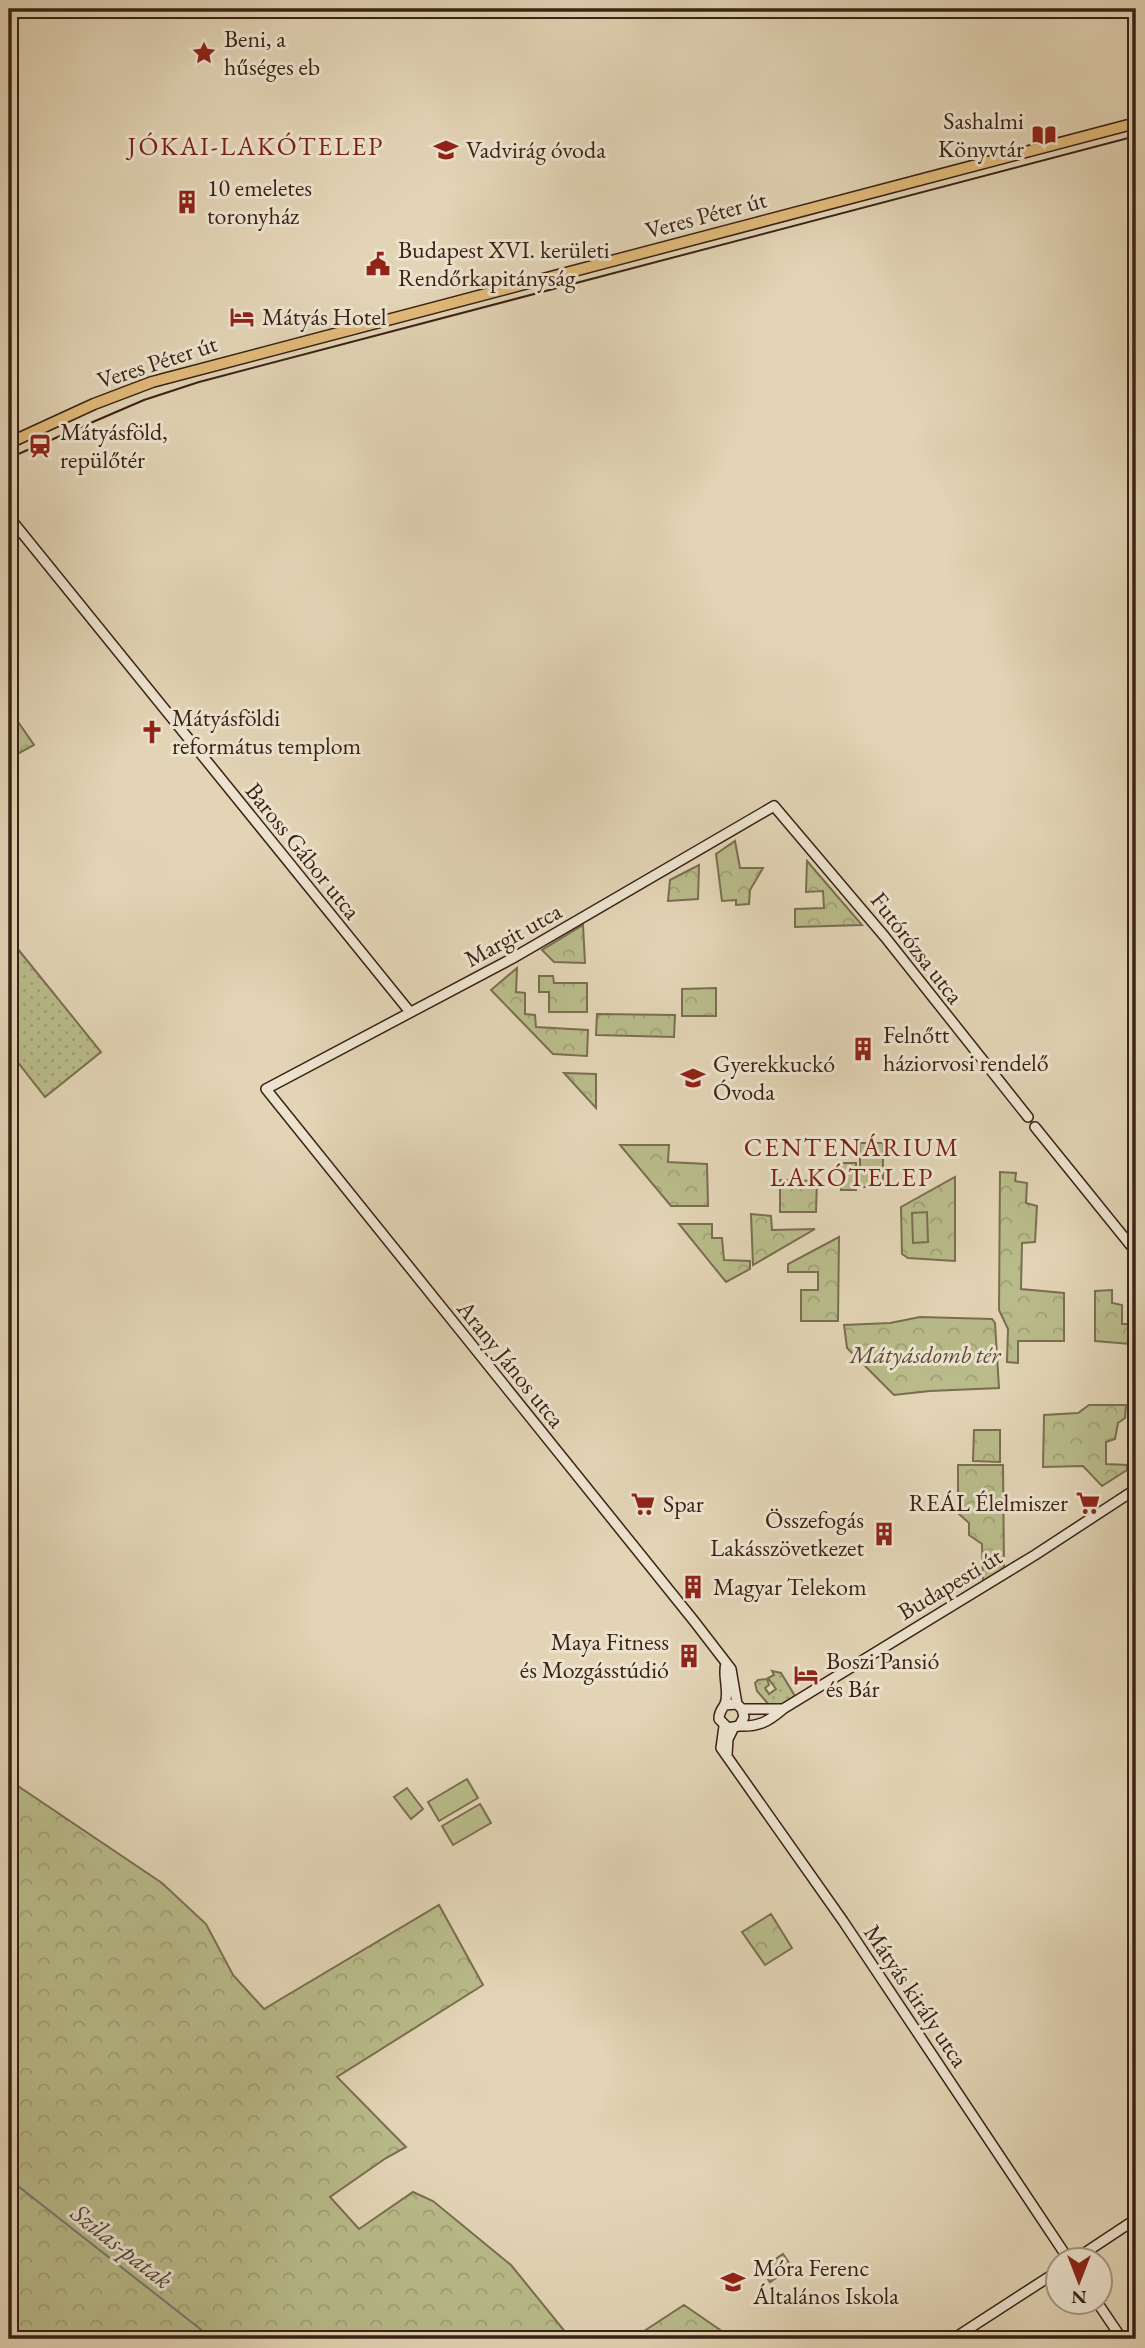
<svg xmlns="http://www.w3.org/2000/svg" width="1145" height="2348" viewBox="0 0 1145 2348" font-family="'EB Garamond',serif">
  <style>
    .grass { fill: url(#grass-dots); stroke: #7a6e50; stroke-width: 2 }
    .forest { fill: url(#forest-crowns); stroke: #7a6e50; stroke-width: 2 }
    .pitch { fill: #b9bb8a; stroke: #7a6e50; stroke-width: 2 }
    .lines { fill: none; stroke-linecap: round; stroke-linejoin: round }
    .stream { stroke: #727b76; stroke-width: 2 }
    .secondary-casing { stroke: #3a2215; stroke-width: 12 }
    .primary-casing { stroke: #3a2215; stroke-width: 13 }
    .secondary { stroke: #ece3cf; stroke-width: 9 }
    .primary { stroke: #e1ba7a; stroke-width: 10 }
    .tram { stroke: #3a2215; stroke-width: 2 }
    .labels { text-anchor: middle; stroke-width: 6; stroke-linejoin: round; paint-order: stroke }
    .poi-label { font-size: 24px; fill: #3a2215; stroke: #ece3cf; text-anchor: start }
    .street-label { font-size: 24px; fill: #3a2215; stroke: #ece3cf }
    .park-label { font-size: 24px; font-style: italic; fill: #5a4832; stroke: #ece3cf }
    .neighbourhood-label { font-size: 26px; letter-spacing: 2px; fill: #7a1f14; stroke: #ece3cf }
    .water-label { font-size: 26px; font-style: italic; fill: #52473d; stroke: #ece3cf }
  </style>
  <defs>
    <pattern id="grass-dots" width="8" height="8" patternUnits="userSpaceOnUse" patternTransform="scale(1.75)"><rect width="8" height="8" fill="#b9bb8a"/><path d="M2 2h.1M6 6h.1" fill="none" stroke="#a0a076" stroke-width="1.8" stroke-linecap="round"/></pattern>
    <pattern id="forest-crowns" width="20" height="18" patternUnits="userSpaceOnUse" patternTransform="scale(1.75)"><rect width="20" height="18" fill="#b9bb8a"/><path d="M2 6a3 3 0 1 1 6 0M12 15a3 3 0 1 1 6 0" fill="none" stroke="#a0a076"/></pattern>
  </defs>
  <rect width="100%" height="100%" fill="#e2d4b5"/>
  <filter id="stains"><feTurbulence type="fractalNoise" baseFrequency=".00286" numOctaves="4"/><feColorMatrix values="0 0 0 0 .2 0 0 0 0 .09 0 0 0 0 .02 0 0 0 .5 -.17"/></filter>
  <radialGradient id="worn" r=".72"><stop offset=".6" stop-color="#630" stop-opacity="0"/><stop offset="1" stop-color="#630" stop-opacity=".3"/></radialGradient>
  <path class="grass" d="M 13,943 L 101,1052 L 45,1097 L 9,1051 L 9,947 Z
    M 772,1671 L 781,1673 L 795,1696 L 780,1708 L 770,1706 L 757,1691 L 755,1683 L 758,1680 L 767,1679 L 769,1685 L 765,1688 L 769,1694 L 776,1689 L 768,1678 L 774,1675 Z"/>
  <path class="forest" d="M 14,716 L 34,745 L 10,758 L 9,719 Z
    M 735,841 L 740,868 L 763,868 L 750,890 L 749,904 L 736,905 L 736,900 L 722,901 L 716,854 Z
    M 807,861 L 862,925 L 795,927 L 795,909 L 824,908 L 823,891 L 806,892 Z
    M 699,865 L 698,899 L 668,901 L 670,880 Z
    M 583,925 L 585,963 L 554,962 L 542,950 Z
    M 517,968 L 516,992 L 525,993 L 525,1014 L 535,1015 L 536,1027 L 588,1030 L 587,1056 L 553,1054 L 491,990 Z
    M 539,976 L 553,976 L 554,983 L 587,983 L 587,1012 L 549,1012 L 549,992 L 539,992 Z
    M 716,988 L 716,1016 L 682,1016 L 682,989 Z
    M 597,1014 L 675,1015 L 674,1037 L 596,1035 Z
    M 564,1073 L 596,1074 L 596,1108 Z
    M 620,1145 L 669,1145 L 668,1162 L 707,1164 L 708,1206 L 671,1206 Z
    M 1000,1172 L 1016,1173 L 1015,1181 L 1027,1183 L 1026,1203 L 1037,1206 L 1035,1242 L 1022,1243 L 1021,1289 L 1064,1293 L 1064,1341 L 1018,1341 L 1018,1363 L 1007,1362 L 1008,1329 L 999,1310 Z
    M 955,1177 L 955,1261 L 908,1258 L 902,1254 L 901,1207 Z
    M 780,1180 L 817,1181 L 816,1212 L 780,1212 Z
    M 751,1214 L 771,1216 L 772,1230 L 815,1229 L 753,1265 Z
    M 679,1224 L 712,1224 L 712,1238 L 722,1238 L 724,1260 L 750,1261 L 750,1269 L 726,1282 Z
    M 839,1237 L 838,1321 L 801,1321 L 801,1290 L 818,1290 L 818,1272 L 788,1272 L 788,1264 Z
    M 1112,1290 L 1112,1303 L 1122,1305 L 1122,1324 L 1131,1324 L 1130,1344 L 1095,1341 L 1095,1291 Z
    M 920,1317 L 992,1319 L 995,1323 L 999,1388 L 930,1391 L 894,1395 L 847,1348 L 844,1325 L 890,1323 Z
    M 1089,1405 L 1126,1405 L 1125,1418 L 1118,1423 L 1115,1439 L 1106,1442 L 1106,1464 L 1127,1465 L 1127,1470 L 1102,1486 L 1083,1466 L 1043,1467 L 1044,1415 L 1078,1413 Z
    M 974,1430 L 1000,1430 L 1000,1462 L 973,1461 Z
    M 958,1465 L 1003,1465 L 1004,1569 L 983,1581 L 982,1544 L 969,1535 L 969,1523 L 958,1513 Z
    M 9,1780 L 162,1883 L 206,1924 L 233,1975 L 264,2009 L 439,1905 L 483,1985 L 337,2077 L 406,2147 L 386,2158 L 330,2197 L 359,2229 L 413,2192 L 433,2201 L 511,2265 L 571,2339 L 9,2339 Z
    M 771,1914 L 792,1948 L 765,1965 L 742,1932 Z
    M 684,2305 L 726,2334 L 718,2339 L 632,2339 Z"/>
  <path class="pitch" d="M 860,1143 L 883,1143 L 883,1187 L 860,1187 Z
    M 841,1163 L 856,1163 L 856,1190 L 841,1190 Z
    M 927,1212 L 928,1242 L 913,1243 L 912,1213 Z
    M 467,1779 L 478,1798 L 439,1821 L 428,1802 Z
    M 407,1788 L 423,1809 L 411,1819 L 394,1797 Z
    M 480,1804 L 491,1823 L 453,1845 L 442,1826 Z
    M 783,2254 L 792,2267 L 770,2282 L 761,2269 Z"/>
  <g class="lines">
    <path class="stream" d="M 9,2179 L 213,2339"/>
    <g class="secondary-casing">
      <path id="secondary" d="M 1131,9 L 1136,24
        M 9,517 L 410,1012
        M 1035,1127 L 1136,1252
        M 737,1704 L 731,1669 L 694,1621 L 266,1089 L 513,958 L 774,806 L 885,937 L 1028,1117
        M 725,1705 L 737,1704 L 742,1709 L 744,1717 L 739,1726 L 728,1728 L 719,1719 C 719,1711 722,1710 725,1704 C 730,1691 722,1676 726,1663
        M 742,1709 L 781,1709
        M 724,1726 L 721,1748 L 843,1921 L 1069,2260
        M 739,1726 C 758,1727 768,1722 783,1709 L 1035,1555 L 1136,1489
        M 727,1755 L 728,1739 L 733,1729
        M 1074,2260 L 1136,2219
        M 1097,2302 L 1122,2339
        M 953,2339 L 1058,2271"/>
    </g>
    <g class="primary-casing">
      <path id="primary" d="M 9,443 L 94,404 L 152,382 L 1136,123"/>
    </g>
    <use href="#secondary" class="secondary"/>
    <use href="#primary" class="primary"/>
    <path class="tram" d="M 9,458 L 144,400 L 199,382 L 1136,136"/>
  </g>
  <defs>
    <g id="sight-bare" transform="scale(1.89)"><path d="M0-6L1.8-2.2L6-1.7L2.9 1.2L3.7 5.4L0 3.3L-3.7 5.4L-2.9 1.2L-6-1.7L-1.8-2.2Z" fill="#8f2418" stroke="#ece3cf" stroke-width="2.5" paint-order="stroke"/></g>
    <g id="library-bare" transform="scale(1.89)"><path d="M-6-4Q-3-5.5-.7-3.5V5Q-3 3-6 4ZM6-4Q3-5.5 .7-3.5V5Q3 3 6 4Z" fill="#8f2418" stroke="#ece3cf" stroke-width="2.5" paint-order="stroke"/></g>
    <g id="school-bare" transform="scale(1.89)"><path d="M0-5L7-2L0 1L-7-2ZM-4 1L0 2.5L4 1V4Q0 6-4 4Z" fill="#8f2418" stroke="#ece3cf" stroke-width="2.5" paint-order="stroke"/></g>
    <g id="building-bare" transform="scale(1.89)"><path d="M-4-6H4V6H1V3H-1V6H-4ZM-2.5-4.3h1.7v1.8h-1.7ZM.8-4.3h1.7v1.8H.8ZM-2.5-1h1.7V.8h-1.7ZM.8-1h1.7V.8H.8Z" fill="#8f2418" stroke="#ece3cf" stroke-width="2.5" paint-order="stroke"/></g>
    <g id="civic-bare" transform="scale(1.89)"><path d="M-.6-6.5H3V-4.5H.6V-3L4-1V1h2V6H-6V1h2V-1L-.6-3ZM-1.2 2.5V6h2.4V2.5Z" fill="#8f2418" stroke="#ece3cf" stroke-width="2.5" paint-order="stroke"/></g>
    <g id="hotel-bare" transform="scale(1.89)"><path d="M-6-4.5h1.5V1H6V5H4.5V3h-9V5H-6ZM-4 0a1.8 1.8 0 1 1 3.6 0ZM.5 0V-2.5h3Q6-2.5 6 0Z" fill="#8f2418" stroke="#ece3cf" stroke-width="2.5" paint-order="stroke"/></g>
    <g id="station-bare" transform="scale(1.89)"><path d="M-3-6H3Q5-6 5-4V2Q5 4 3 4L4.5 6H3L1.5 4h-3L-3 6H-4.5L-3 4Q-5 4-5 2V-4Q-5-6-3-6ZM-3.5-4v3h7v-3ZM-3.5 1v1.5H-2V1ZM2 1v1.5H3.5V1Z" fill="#8f2418" stroke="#ece3cf" stroke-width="2.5" paint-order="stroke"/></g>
    <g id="church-bare" transform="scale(1.89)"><path d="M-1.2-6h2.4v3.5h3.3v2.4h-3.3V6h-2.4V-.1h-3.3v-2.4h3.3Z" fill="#8f2418" stroke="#ece3cf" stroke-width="2.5" paint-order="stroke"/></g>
    <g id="supermarket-bare" transform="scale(1.89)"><path d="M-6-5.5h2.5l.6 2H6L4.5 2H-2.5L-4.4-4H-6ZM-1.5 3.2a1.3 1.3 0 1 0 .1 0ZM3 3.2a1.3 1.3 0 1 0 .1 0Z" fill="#8f2418" stroke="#ece3cf" stroke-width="2.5" paint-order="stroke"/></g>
  </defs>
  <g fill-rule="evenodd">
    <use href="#sight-bare" x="204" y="53"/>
    <use href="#library-bare" x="1044" y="135"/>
    <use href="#school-bare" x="446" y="150"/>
    <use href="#building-bare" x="187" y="202"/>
    <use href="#civic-bare" x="378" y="264"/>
    <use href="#hotel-bare" x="242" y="317"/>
    <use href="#station-bare" x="40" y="446"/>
    <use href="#church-bare" x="152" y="732"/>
    <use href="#building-bare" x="863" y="1049"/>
    <use href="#school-bare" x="693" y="1078"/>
    <use href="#supermarket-bare" x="1088" y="1503"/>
    <use href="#supermarket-bare" x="643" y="1504"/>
    <use href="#building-bare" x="884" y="1534"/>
    <use href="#building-bare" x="693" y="1587"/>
    <use href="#building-bare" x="689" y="1656"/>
    <use href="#hotel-bare" x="806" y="1675"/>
    <use href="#school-bare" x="733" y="2282"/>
  </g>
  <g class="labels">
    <g class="poi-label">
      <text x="224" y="47">Beni, a<tspan x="224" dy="28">hűséges eb</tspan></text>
      <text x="1024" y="129" text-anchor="end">Sashalmi<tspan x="1024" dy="28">Könyvtár</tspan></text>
      <text x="466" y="158">Vadvirág óvoda</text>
      <text x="207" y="196">10 emeletes<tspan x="207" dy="28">toronyház</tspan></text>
      <text x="398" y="258">Budapest XVI. kerületi<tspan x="398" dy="28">Rendőrkapitányság</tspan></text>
      <text x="262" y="325">Mátyás Hotel</text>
      <text x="60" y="440">Mátyásföld,<tspan x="60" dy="28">repülőtér</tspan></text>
      <text x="172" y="726">Mátyásföldi<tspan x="172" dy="28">református templom</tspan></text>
      <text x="883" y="1043">Felnőtt<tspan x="883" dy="28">háziorvosi rendelő</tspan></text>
      <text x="713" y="1072">Gyerekkuckó<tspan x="713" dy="28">Óvoda</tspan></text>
      <text x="1068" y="1511" text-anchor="end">REÁL Élelmiszer</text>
      <text x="663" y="1512">Spar</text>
      <text x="864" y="1528" text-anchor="end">Összefogás<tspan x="864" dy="28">Lakásszövetkezet</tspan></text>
      <text x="713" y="1595">Magyar Telekom</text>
      <text x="669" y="1650" text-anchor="end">Maya Fitness<tspan x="669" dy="28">és Mozgásstúdió</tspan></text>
      <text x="826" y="1669">Boszi Pansió<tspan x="826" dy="28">és Bár</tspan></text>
      <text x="753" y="2276">Móra Ferenc<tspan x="753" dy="28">Általános Iskola</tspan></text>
    </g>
    <g class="street-label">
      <text transform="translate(706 215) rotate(-15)" y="8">Veres Péter út</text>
      <text transform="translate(157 362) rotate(-18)" y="8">Veres Péter út</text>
      <text transform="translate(303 851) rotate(51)" y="8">Baross Gábor utca</text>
      <text transform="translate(513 935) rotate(-29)" y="8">Margit utca</text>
      <text transform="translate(917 948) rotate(52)" y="8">Futórózsa utca</text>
      <text transform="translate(511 1364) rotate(51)" y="8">Arany János utca</text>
      <text transform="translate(950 1584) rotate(-31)" y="8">Budapesti út</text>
      <text transform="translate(916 1996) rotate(56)" y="8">Mátyás király utca</text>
    </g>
    <g class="park-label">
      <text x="925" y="1363">Mátyásdomb tér</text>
    </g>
    <g class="neighbourhood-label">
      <text x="256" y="155">JÓKAI-LAKÓTELEP</text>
      <text x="852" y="1156">CENTENÁRIUM<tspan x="852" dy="30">LAKÓTELEP</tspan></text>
    </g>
    <g class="water-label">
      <text transform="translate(122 2246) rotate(38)" y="9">Szilas-patak</text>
    </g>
  </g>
  <rect width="1145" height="2348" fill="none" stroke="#e2d4b5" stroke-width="35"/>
  <rect x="10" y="10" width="1124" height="2327" fill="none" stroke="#3a2215" stroke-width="3.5"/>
  <rect x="18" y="18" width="1110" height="2313" fill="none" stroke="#3a2215" stroke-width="2"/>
  <g transform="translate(1079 2281) rotate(180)"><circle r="33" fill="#ece3cf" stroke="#a59685" stroke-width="2"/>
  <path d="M0-5L12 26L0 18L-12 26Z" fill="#8f2418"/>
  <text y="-10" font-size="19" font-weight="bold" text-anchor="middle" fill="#3a2215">N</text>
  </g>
  <rect width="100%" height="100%" filter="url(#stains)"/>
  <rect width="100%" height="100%" fill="url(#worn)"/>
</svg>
